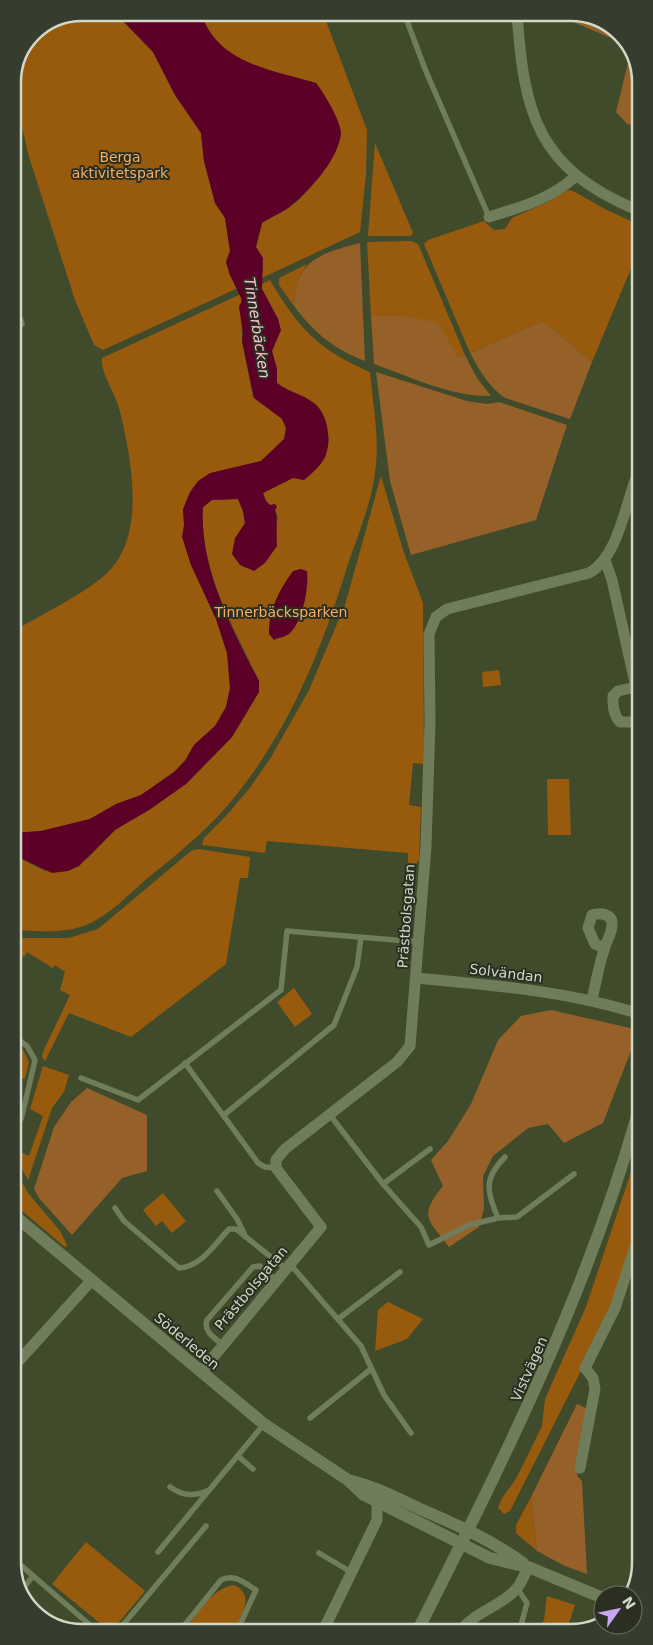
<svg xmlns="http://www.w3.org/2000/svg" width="653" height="1645" viewBox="0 0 653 1645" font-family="'DejaVu Sans',sans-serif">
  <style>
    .green { fill: #985b0d }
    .forest { fill: #956128 }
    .water { fill: #5d0028 }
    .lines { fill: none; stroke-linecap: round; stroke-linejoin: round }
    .service { stroke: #707d5b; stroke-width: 5.5 }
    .minor { stroke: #707d5b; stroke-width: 11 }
    .secondary { stroke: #707d5b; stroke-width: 12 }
    .labels { text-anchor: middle; stroke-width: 4; stroke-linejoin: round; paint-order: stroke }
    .park-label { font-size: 14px; fill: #f6ae66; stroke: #2a2f21 }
    .street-label { font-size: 14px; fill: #d1d8c6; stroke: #2a2f21 }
    .water-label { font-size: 15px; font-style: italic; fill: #f8c3ce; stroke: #2a2f21 }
    .rim { fill: none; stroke: #d1d8c6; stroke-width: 2.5 }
  </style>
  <rect width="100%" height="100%" fill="#404b2c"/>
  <path class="green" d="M 82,13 L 117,13 L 121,19 L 153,52 L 175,95 L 201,133 L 204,161 L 215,203 L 225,218 L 230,251 L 226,262 L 230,276 L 238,288 L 103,350 L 94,345 L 75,300 L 29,157 L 21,123 L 14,75 L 33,33 Z
    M 201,13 L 323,13 L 367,130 L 366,174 L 360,232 L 262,278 L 263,258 L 256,247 L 262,223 L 287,209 L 300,199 L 326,167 L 316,83 C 271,70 217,64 201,13 Z
    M 375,143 L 413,233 L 411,236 L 368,236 Z
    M 568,190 L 573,191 L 605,209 L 637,224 L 637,254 L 592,362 L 543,321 L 470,353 L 424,244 L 428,240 L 484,221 L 494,230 L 505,229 L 512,218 L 548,202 Z
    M 411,241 L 418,244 L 465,355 L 459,357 L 405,316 L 371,316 L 367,242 Z
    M 307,264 C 298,277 294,290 294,306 L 279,285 L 279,278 Z
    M 270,280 C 299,329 317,349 370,372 C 373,405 380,440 375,473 C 371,504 358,535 348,564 C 323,646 291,726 237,794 C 212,826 180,852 149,877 C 130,893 109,916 86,925 C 63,934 38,931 15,930 L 14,855 L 45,871 L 88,858 L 115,830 L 149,810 L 186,784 L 232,737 L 259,692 L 259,681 C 233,626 199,569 203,507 L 212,500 L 238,499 L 243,511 L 245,524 C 235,537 229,554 243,567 L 249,568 L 277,546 L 275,529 L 278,517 L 275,510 L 266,501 L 263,493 L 293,478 L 304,480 L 325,458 L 329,440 L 325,419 L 301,396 L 290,393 L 277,383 L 277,369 L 272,351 L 280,330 L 278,319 L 262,289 L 262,284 Z
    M 241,294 L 242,341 L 253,397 L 282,418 L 286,428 L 284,439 L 261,461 L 211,473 L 183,509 L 184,525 L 183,537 L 191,565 L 216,619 L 227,653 L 230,688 L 226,707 L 215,726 L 194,745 L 185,760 L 174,772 L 141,795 L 116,804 L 90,819 L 41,831 L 14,833 L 14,631 C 40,615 87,593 108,572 C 147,534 131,455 119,408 C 116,395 99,369 102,358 Z
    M 381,476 L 403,550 L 423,603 L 424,764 L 413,763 L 409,805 L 421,807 L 419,860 L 416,864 L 408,864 L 408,853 L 267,841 L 265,853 L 202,845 L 204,838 L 226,816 L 249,789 L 270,759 L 309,690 L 345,605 Z
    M 499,670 L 501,685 L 483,687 L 482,672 Z
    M 547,779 L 569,779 L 571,835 L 548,835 Z
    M 198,849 L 250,857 L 248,878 L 240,878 L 226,964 L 131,1037 L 69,1013 L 45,1061 L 42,1057 L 43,1052 L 70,995 L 60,990 L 65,972 L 55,965 L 53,968 L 27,952 L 24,957 L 15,951 L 15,938 L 69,938 L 98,929 L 191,851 Z
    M 294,988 L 312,1014 L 295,1027 L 277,1002 Z
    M 15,1045 L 23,1050 L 29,1062 L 25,1079 L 15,1076 Z
    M 43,1066 L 69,1075 L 64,1092 L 52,1108 L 28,1180 L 15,1156 L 15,1150 L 29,1156 L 43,1116 L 30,1109 Z
    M 639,1148 L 640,1217 L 614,1302 L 590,1353 L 510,1511 L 504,1514 L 498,1508 L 501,1500 L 517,1477 L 542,1426 L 545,1399 L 586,1307 Z
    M 15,1170 L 28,1193 L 60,1231 L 67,1245 L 65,1247 L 15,1205 Z
    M 163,1193 L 186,1221 L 172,1233 L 162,1221 L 156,1226 L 143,1210 Z
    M 388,1302 L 423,1319 L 407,1339 L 375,1351 L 378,1310 Z
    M 531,1497 L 537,1551 L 516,1533 L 516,1525 Z
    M 86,1542 L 145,1591 L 111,1632 L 52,1584 Z
    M 234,1585 C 256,1595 241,1615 234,1631 L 184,1632 C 197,1615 212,1588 234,1585 Z
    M 547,1596 L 575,1605 L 567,1629 L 539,1629 L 544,1620 Z"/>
  <path class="forest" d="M 552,13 L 576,13 L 613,27 L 625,44 Z
    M 631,51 L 637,60 L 637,126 L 627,124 L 616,112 Z
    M 360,243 L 365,361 C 334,349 314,333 294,306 C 295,260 321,253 360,243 Z
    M 371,316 L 405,316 L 438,323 L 458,357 L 465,355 L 477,378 L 491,396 C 451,397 411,377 374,364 Z
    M 543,321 L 592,362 L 570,419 L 505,398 C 488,386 480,371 470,353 Z
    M 376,372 L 467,401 L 487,404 L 499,402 L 567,425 L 536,520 L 411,555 L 390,481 Z
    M 551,1010 L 639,1030 L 603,1123 L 564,1143 L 548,1124 L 528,1128 L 493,1156 L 483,1176 L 484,1209 L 479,1227 L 449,1247 C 428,1219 418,1217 443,1186 L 431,1160 L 448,1141 L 471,1104 L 498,1040 L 521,1016 Z
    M 87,1088 L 147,1115 L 147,1171 L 122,1178 L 72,1235 L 39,1198 L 34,1189 L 54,1127 L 71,1102 Z
    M 577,1404 L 588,1409 L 579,1446 L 577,1476 L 582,1481 L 587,1574 L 565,1566 L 537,1551 L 531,1497 Z"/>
  <path class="water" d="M 117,13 L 201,13 C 217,63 271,70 316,83 C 323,91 342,123 341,134 C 338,160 308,193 288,208 C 280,214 270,217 262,223 L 256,247 L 263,258 L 262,289 L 278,319 L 281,330 L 272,351 L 277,369 L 277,383 C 289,392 302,394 314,403 C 328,413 332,442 325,457 C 321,466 311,474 304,480 L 293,478 L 263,493 L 266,501 L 270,505 L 275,504 L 277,507 L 275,510 C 278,520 276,534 277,546 L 265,563 L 254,571 L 240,565 L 232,554 L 235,538 L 245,523 L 243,511 L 238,499 L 212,500 L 203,507 C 199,566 232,630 259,681 L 259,692 L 232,737 L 186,784 L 149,810 L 115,830 L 79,866 L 68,871 L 52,873 L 14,855 L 14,833 L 41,831 L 90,819 L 116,804 L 141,795 L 174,772 L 185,761 L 194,745 L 215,726 L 226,707 L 230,688 L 227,653 L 216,619 L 191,565 L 182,537 L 184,525 L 183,509 L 190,492 L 198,481 L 210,473 L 261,461 L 284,439 L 286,428 L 282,419 L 254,398 L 242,341 L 243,333 L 239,307 L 242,300 L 230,275 L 226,262 L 230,251 L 225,218 L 215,203 L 204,161 L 201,133 L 175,95 L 153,52 L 121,19 Z
    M 301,569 L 307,571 C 309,587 303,620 291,632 C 285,638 279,637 274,640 L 269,634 C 268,610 280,589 293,571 Z"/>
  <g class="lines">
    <path class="service" d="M 404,13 L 425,69 L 489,217
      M 13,298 L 22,324 L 13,329
      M 15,1037 L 27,1046 L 35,1060 L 22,1116 L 15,1133
      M 185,1063 L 258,1163 L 265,1167 L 276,1168
      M 81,1078 L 138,1100 L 281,990 L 287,931 L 419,942
      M 224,1115 L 334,1025 L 357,967 L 361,937
      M 330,1115 L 383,1184 L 421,1227 L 429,1245 L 469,1225 L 498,1218 L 517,1217 L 574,1174
      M 383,1184 L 430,1149
      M 217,1191 L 237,1219 L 244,1233
      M 115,1208 L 124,1221 L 179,1268 C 201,1267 215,1244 229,1229 L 236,1229 L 286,1269
      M 498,1218 C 487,1191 483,1179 505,1157
      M 290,1264 L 361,1346 L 384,1395 L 411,1433
      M 338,1319 L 400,1272
      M 223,1345 C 215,1338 203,1332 207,1320 L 253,1267 L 260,1266 L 277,1281
      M 310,1418 L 371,1369
      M 238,1456 L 253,1469
      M 170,1487 C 183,1496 194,1497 209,1490
      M 158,1552 L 264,1424
      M 319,1553 L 351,1572
      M 16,1561 L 98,1632
      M 517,1588 L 527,1603 L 520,1629
      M 21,1591 L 33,1576
      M 117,1632 L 206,1526
      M 179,1632 L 221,1580 C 234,1573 245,1583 256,1590 L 237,1631"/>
    <path class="minor" d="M 517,13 C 524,114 537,168 637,210
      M 489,217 C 521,207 551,199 576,176
      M 605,560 L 612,580 L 638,696
      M 636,687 L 618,691 L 613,696 C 613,706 613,714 620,722 L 632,722 L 638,718
      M 417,978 C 489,985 560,990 630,1011
      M 592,1000 C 596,982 599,964 605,947 C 607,940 612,932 612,925 C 613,914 600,912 592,915 L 588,928 L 595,944 L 604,948
      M 16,1364 L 91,1281
      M 201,1372 L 321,1227 L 276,1168 L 276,1160 L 285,1149 L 397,1062 L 410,1046 L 426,846 L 430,722 L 429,634 L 436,617 L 447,609 L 589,573 C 619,556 625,504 638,473
      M 580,1468 L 595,1389 L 593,1378 L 585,1368 L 615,1308 L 640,1232
      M 461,1630 C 476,1611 502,1606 517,1588 C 522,1582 525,1574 528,1567
      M 323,1631 L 377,1520 L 377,1503"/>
    <path class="secondary" d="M 15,1216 L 264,1424 L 348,1480 L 364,1495 L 490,1558 L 528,1567 L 603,1598
      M 348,1480 C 373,1486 395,1497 418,1508 C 455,1524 490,1539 523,1563
      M 418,1630 C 504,1459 587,1294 639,1109"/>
  </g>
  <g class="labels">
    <g class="park-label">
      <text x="120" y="162">Berga<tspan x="120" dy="16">aktivitetspark</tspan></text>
      <text x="281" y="617">Tinnerbäcksparken</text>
    </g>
    <g class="street-label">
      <text transform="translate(406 916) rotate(-86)" y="5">Prästbolsgatan</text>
      <text transform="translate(506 973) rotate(7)" y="5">Solvändan</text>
      <text transform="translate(251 1288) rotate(-50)" y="5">Prästbolsgatan</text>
      <text transform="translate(187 1341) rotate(40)" y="5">Söderleden</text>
      <text transform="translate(529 1369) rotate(-66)" y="5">Vistvägen</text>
    </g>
    <g class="water-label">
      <text transform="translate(257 328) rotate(81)" y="5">Tinnerbäcken</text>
    </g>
  </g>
  <path d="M0 0H653V1645H0ZM82 21H571A61 61 0 0 1 632 82V1563A61 61 0 0 1 571 1624H82A61 61 0 0 1 21 1563V82A61 61 0 0 1 82 21Z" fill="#373d2e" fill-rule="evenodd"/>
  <path class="rim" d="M82 21H571A61 61 0 0 1 632 82V1563A61 61 0 0 1 571 1624H82A61 61 0 0 1 21 1563V82A61 61 0 0 1 82 21Z"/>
  <g transform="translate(618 1610) rotate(57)"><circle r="24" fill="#2a2f21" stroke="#6d7363"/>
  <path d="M0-4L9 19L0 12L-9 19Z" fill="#c7a6ef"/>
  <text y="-8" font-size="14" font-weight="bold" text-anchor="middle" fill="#d1d8c6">N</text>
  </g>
</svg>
